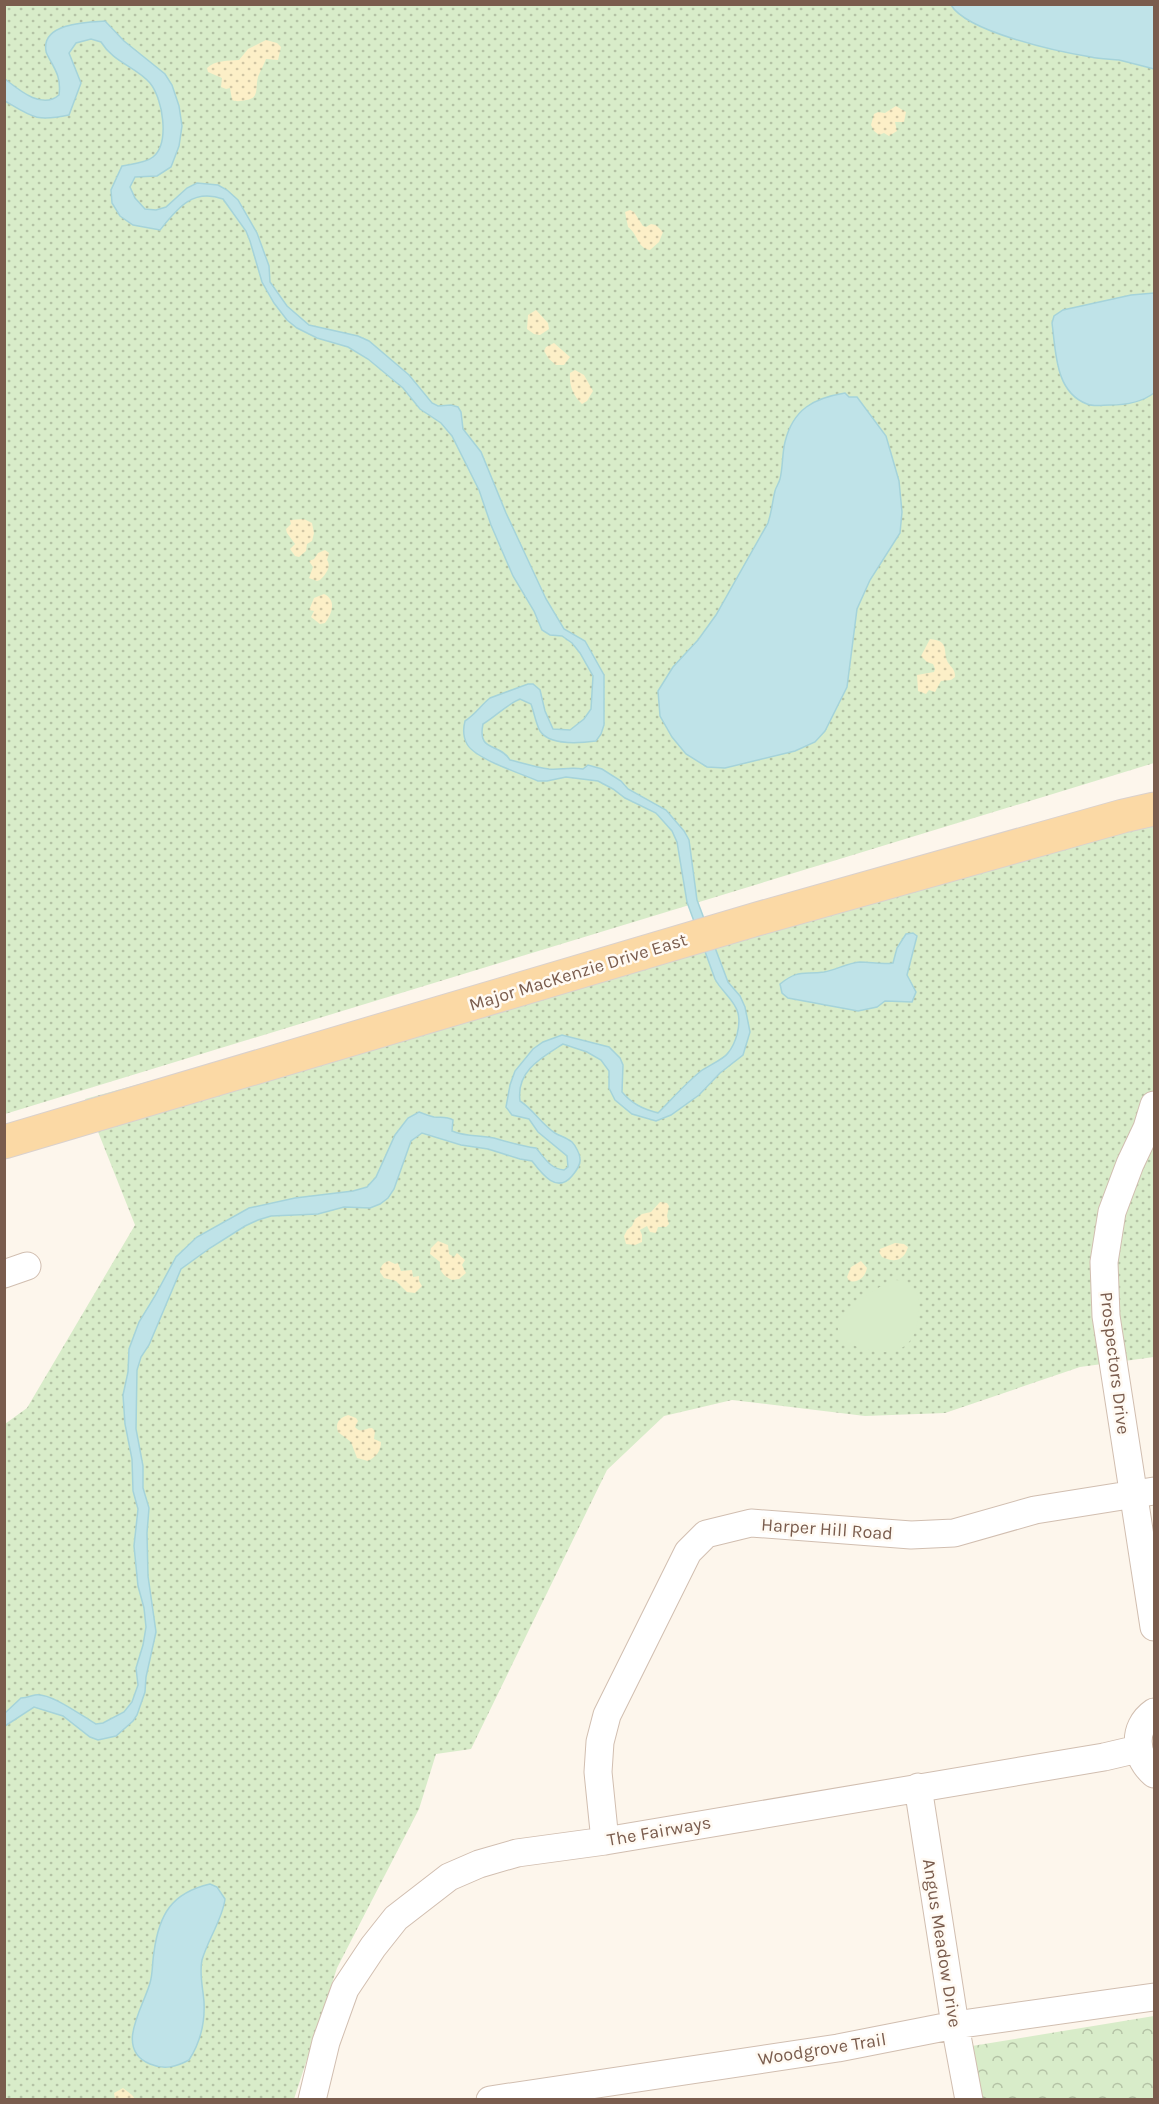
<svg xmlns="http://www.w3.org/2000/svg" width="1159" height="2104" viewBox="0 0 1159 2104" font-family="Karla,sans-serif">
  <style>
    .grass { fill: url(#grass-dots) }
    .sand { fill: url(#sand-dots) }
    .park { fill: url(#park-crowns) }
    .pitch { fill: #d8ecc9 }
    .water { fill: #bfe3e8; stroke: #a5d3da; stroke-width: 1.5 }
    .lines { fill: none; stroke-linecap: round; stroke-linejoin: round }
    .minor-casing { stroke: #d1beb0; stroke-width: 29 }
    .major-casing { stroke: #dad1cd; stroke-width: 35 }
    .minor { stroke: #fff; stroke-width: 27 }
    .major { stroke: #fbd9a5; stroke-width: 33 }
    .labels { text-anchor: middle; stroke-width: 5; stroke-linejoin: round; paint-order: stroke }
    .street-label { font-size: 18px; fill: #7a5c4d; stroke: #fffaf3 }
  </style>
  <defs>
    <pattern id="grass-dots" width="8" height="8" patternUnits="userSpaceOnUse" patternTransform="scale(1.5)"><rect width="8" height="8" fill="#d8ecc9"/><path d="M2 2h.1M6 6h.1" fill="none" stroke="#b4c2a5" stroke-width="1.8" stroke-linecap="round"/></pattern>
    <pattern id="sand-dots" width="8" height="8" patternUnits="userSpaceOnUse" patternTransform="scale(1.5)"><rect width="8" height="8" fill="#fcefc7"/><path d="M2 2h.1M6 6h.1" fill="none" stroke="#d1c5a4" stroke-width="1.8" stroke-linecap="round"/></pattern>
    <pattern id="park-crowns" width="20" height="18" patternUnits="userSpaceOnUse" patternTransform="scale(1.5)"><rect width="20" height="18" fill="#d8ecc9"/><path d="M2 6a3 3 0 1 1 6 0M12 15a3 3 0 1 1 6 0" fill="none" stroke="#b4c2a5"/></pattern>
  </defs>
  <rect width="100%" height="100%" fill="#fdf6ec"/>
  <path class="grass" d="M 5,5 L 1154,5 L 1154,763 L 5,1114 Z
    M 1154,803 L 1154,1357 L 1080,1367 L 945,1413 L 865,1416 L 732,1400 L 664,1416 L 607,1470 L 471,1749 L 436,1754 L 419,1809 L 337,1968 L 294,2099 L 5,2099 L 5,1424 L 27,1408 L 135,1225 L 85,1099 Z"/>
  <path class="sand" d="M 266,40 L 277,43 L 281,47 L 278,60 L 266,59 C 264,65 260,71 258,77 C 255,88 260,98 246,100 C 241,101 237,102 232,100 L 230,88 L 226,89 L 221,87 L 222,78 L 208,72 L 207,68 C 215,60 228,61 239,60 L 248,49 Z
    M 896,106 L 906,112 L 904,122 L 895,122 L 897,131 L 889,136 L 884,133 L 879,135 L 874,131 L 871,125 L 874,114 L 878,112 L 885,113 Z
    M 630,210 L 634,212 L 643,226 L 646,227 L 651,224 L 656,225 L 663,232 L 659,242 L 650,250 C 637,248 638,234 628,227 L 625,212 Z
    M 536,310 L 548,323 L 549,329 L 540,335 L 534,334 L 527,329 L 528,315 Z
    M 554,343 L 570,357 L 564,365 L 556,365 L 549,359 L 544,351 L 546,347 Z
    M 575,370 L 584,375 L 593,391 L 587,401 L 582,404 C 573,396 569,385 570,373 Z
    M 304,519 L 312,523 L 314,533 L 312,541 L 307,544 L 306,551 L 299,557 L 295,556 L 290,549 L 295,544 L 287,533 L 286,529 L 291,524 L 290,520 Z
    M 325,550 L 329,553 L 327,560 C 332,567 325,575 320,580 L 317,581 L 309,578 L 313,567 L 309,561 L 314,559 L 318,553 Z
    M 324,594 C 337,600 332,614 325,623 L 320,624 L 311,617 L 314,611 L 309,610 L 314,598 Z
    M 930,639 C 952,641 941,653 949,664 C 953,669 955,670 955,677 L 951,680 L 941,681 L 935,692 L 929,690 L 926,694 L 918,691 L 917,675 L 934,672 L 935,669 L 933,664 L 927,662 L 921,656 Z
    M 660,1202 L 667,1203 L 669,1206 L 667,1216 L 669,1224 L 666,1227 L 658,1227 L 656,1233 L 650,1232 L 647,1226 L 640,1230 L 642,1235 L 642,1242 L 635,1245 L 626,1244 L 624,1236 L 627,1230 L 632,1226 L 635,1219 L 642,1214 L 651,1212 Z
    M 438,1241 L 448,1245 L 449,1254 L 454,1257 L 457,1253 L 465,1260 L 462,1265 L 466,1273 L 459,1279 L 452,1280 C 444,1276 439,1272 440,1262 L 430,1254 L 431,1248 Z
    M 895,1243 L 904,1244 L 908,1247 C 904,1261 894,1263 882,1257 L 879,1252 L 880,1249 Z
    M 389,1261 L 395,1264 L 398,1263 L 401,1271 L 412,1270 L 413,1277 L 419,1276 L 419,1281 L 422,1286 L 415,1293 L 407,1292 L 396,1281 L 384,1278 L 380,1272 C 381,1265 383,1263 389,1261 Z
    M 861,1261 L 867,1268 C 865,1277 859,1283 849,1281 L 847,1277 L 851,1267 Z
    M 348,1415 L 356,1418 L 358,1421 L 355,1427 C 361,1434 365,1428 372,1428 L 375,1431 L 374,1439 L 381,1442 C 381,1451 376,1457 368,1461 L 357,1458 L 351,1442 L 338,1432 C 335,1423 339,1418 348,1415 Z
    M 123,2088 L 132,2095 L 135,2099 L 115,2099 L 114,2093 Z"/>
  <path class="park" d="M 1154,2016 L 1154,2099 L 983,2099 L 972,2046 Z"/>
  <path class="pitch" d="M 892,1280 C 903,1279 915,1284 918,1296 C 920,1305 919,1315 917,1324 C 912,1355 883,1356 858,1347 C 851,1344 843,1342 839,1334 C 837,1327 838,1321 841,1315 L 871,1292 Z"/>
  <path class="water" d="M 951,5 L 1154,5 L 1154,69 C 1143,66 1131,63 1119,60 C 1110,59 1100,59 1091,57 C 1059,52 967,32 951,5 Z
    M 105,21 L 124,41 L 165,74 L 172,85 L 179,106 L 182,126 L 179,146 L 171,167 L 157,176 L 135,177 L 130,187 L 135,198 L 145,209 L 156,210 L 166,207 L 187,188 L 197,183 L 218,185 L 227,190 L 238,200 L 257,233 L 269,266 L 270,282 L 287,306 L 309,325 L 358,336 L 369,341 L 409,375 L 432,403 L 438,406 L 451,405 L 458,407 L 461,412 L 463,429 L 481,452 L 506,513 L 546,599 L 564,629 L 585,641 L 604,675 L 604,725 L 601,734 L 596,741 C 581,743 550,746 540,731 C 536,724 534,712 531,704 L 520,699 C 506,705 496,716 483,724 C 477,753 499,742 510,760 C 523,763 535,767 549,769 C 560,770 570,767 583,769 L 588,765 L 602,769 L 621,781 L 628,789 L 666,810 L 684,831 L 689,840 L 697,900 L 728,982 L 740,996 L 745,1007 L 750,1032 L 743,1055 L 720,1073 L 699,1095 L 671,1115 L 656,1121 L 632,1114 L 615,1100 L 609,1088 L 609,1071 L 601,1060 L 587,1052 L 563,1044 C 541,1058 516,1071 520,1101 C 534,1110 541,1124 555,1133 C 560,1136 567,1138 572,1142 C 575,1145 580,1154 580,1159 C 581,1165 576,1171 572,1176 C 557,1194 542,1174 532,1161 L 520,1159 L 488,1149 L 461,1145 L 422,1133 L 411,1141 L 394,1189 L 388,1198 L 380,1204 L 370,1208 L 344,1207 L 318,1214 L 271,1216 L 258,1220 L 245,1226 L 210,1248 L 181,1269 L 149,1345 L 141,1357 L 137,1370 L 136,1429 L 143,1466 L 143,1488 L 149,1508 L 147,1533 L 148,1576 L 156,1632 L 146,1677 L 145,1692 L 137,1715 L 133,1721 L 116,1736 L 98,1740 L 90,1737 L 63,1716 L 34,1707 L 5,1726 L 5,1713 L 21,1698 C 27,1698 30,1696 35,1695 C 50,1692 82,1716 96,1724 L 103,1723 L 124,1712 L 132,1702 L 138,1685 L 136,1668 L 143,1645 L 146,1627 L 144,1608 L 138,1586 L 134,1546 L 138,1509 L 133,1491 L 132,1459 L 125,1424 L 123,1395 L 128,1372 L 129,1349 L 139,1322 L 155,1296 L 176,1257 L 197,1237 L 249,1208 L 295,1198 L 353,1191 L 367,1187 L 376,1177 L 395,1135 L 408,1118 L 419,1112 C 424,1114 429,1116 434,1117 C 441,1118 446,1116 453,1120 L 452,1131 C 466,1137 480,1135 494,1138 C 508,1142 521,1146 536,1148 C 544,1157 550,1169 564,1170 L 568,1167 L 567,1156 L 538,1132 L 529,1119 L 512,1115 L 506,1107 L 510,1085 L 515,1071 L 533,1049 L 543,1042 L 562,1035 L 609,1047 L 620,1058 L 623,1065 L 622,1092 C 632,1104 643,1109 658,1113 C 672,1099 686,1083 701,1071 C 708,1066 724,1059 728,1053 C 736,1043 741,1026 738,1013 C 735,1000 721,991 715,979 L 687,902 L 677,842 L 672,831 L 656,813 L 625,798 L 613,789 L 598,781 L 566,777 L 547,781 L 538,781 C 522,774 475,759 467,744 C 463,737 463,729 465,721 C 476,714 481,705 490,698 L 528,684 L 533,684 L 540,690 L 545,711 L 553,729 L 570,730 L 584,719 L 591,709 L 593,676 L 580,653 L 572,643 L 562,636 L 550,635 L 542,630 L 534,611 L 513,576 L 491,525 L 479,490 L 452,436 L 441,423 L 420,409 L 403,388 L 368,359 L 348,347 L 317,338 L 297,328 L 287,320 L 274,303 L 262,282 L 250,241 L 246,231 L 223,199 C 192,188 177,209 160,230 L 133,225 L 120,216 L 112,203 L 111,190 L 122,166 C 131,164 146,163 153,157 C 170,143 163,99 150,83 C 135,66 114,63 101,42 L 91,39 L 76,43 L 69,53 L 81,83 L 69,115 C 36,122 32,117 5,101 L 5,79 C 19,90 42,110 59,95 C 61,80 57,72 50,60 C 49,58 46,53 46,51 C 41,23 87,22 105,21 Z
    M 1154,293 L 1154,393 C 1142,402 1126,405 1110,405 C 1103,405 1094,407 1087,404 C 1055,392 1056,352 1052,323 L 1054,316 L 1063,310 L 1131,295 Z
    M 845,393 L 849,397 L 857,397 L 886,436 L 899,481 L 902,512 L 900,533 L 870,580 L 857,609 L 847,687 L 825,731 L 815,742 L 795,751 L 725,768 L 707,767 L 686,754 L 672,737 L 660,716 L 658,691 L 673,667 L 698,640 L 716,615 L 768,523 C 772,511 772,503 775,491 C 776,487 779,483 780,479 C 783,467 782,454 785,442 C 793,409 814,398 845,393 Z
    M 913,933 L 917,936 L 907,975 L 916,992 L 912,1002 L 885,1001 L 877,1007 L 858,1011 L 788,998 L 782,993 L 780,984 C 799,969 803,975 824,972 C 836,970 847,963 860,962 C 871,962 882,965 893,963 L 897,948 L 906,934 Z
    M 210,1884 L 217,1887 L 225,1899 C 223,1918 208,1939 202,1960 C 199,1974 203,1988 204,2002 C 205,2022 200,2043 189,2060 C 176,2067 164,2070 150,2064 C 114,2049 143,2008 150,1983 C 153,1973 152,1963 154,1952 C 159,1915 171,1893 210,1884 Z"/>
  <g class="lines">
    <g class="minor-casing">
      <path id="minor" d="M 1154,1105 L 1147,1128 L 1130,1164 L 1112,1212 L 1104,1262 L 1106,1316 L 1154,1627
        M 4,1274 L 27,1266
        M 1154,1712 C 1131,1728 1135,1757 1154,1774
        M 918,1787 L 955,2025 L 969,2100
        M 605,1841 L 598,1772 L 600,1742 L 607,1715 L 688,1552 L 706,1534 L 751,1523 L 911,1535 L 954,1533 L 1035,1510 L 1154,1491
        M 312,2100 L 326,2042 L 345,1989 L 373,1947 L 396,1918 L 449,1877 L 479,1864 L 517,1853 L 605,1841 L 1104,1757 L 1138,1749
        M 490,2100 L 838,2048 L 955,2025 L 1154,1997"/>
    </g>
    <g class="major-casing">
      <path id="major" d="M 4,1142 L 757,919 L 1123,816 L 1154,809"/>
    </g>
    <use href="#minor" class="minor"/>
    <use href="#major" class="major"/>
  </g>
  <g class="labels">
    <g class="street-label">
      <text transform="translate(578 972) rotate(-17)" y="6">Major MacKenzie Drive East</text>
      <text transform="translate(1115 1363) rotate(83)" y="6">Prospectors Drive</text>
      <text transform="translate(827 1529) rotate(4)" y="6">Harper Hill Road</text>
      <text transform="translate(659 1831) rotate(-10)" y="6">The Fairways</text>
      <text transform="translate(942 1943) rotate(81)" y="6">Angus Meadow Drive</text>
      <text transform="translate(822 2049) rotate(-9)" y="6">Woodgrove Trail</text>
    </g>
  </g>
  <rect width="1159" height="2104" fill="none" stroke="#7a5c4d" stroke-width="12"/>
</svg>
